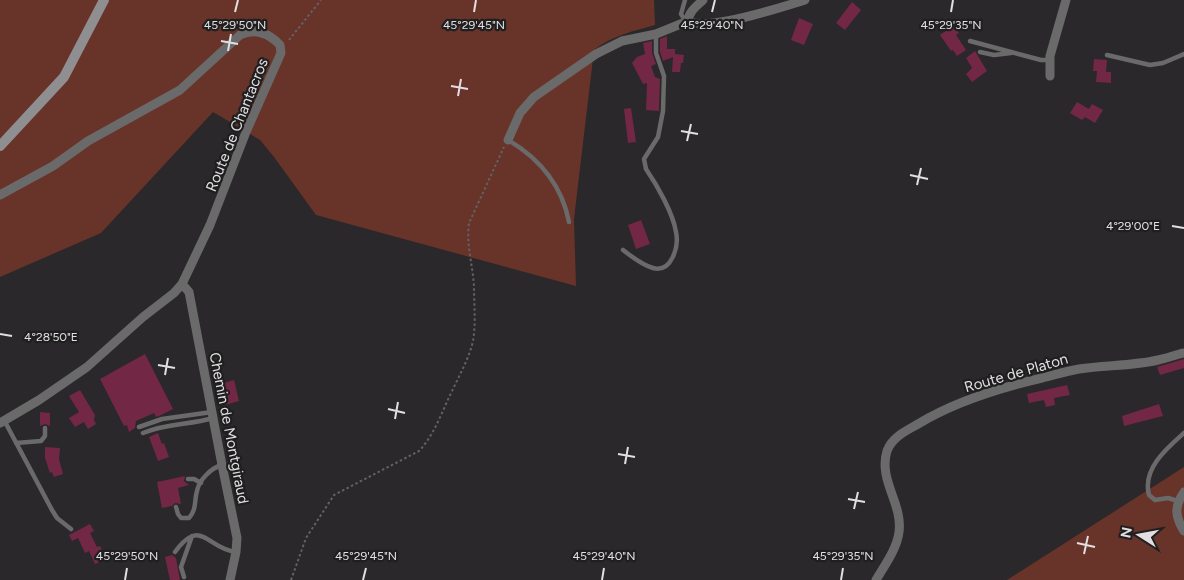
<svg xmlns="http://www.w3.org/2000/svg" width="1184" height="580" viewBox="0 0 1184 580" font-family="Figtree,sans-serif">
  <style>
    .green { fill: #683329 }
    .building { fill: #722744 }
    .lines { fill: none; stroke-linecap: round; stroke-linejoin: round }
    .path { stroke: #636163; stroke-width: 2; stroke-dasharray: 2.5 2.5; stroke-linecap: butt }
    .lane { stroke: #6a6a6b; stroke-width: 4.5 }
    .street { stroke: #6a6a6b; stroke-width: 9 }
    .secondary { stroke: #8f8f91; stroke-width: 10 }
    .ticks { fill: none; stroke: #e1dfe1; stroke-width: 2 }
    .labels { text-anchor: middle; stroke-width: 4.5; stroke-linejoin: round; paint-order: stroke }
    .street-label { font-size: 15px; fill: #e1dfe1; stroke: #201f20 }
    .ticks-label { font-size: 12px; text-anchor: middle; fill: #e1dfe1; stroke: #201f20; stroke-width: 4.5; stroke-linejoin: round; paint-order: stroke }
  </style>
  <rect width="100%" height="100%" fill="#2a282a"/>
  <path class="green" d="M 0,0 L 654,0 L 655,25 C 634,31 611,36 594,50 L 574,219 L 576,286 L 316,215 L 274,157 L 260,140 L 213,112 L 101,233 L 0,277 Z
    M 1184,467 L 1184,580 L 1007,580 Z"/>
  <path class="building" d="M 852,2 L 861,10 L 845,30 L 836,23 Z
    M 799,18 L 813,24 L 804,45 L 791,40 Z
    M 954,25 L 959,33 L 956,35 L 966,50 L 957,56 L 953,50 L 951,51 L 940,35 Z
    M 667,36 L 667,49 L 675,49 L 675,54 L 684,55 L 683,63 L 681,63 L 680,72 L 672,72 L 673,57 L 663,61 L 660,52 L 660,39 Z
    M 652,41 L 652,53 L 656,64 L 651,66 L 655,77 L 660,79 L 659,111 L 646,110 L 647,83 L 643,84 L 632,63 L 637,57 L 645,54 L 643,43 Z
    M 975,51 L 987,71 L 972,82 L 966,74 L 972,68 L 966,58 Z
    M 1094,59 L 1107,60 L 1106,72 L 1111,72 L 1111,83 L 1096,82 L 1097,71 L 1093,71 Z
    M 1077,102 L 1089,109 L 1092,104 L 1103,110 L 1095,123 L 1085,117 L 1082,120 L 1070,113 Z
    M 631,108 L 636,142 L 628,143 L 624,109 Z
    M 641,220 L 650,244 L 636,249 L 628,225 Z
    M 145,354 L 173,409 L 159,416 L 156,417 L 154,413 L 136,421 L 135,428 L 129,432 L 127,425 L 124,426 L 100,379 Z
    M 1184,359 L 1184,368 L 1160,375 L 1157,367 Z
    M 234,380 L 239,401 L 225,405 L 220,384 Z
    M 1067,385 L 1070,395 L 1054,398 L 1055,405 L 1046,407 L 1044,400 L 1029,403 L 1027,394 Z
    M 80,390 L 95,415 L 94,420 L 96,424 L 88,429 L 84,422 L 75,427 L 69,418 L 79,412 L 69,396 Z
    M 1159,404 L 1163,416 L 1124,426 L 1122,416 Z
    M 40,412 L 50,413 L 50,426 L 45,424 L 40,426 Z
    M 158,433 L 162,444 L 164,443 L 169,457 L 158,461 L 149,437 Z
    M 45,447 L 60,448 L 59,459 L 63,474 L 54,477 L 52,472 L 50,473 L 45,458 Z
    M 185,476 L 184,481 L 189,485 L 178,488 L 181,504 L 175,503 L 172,506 L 162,508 L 157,482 Z
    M 90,524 L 94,531 L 90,533 L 97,547 L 100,546 L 106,559 L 95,564 L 89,551 L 85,553 L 78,538 L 72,541 L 69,535 Z
    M 172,555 L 176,558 L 180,580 L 170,580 L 165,557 Z"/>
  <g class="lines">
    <path class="path" d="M 289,40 L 321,0
      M 291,580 L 306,538 L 334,495 L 419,451 C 436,433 443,408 454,387 C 461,372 469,358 473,341 C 476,324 474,305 474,287 C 473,266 466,245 469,223 L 504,147"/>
    <path class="lane" d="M 685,0 L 681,14 L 683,17 L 688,21
      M 970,41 L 1041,60 L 1050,60
      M 980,52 L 994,55 L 1011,53
      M 1107,55 L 1150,65 L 1163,63 L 1184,54
      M 508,140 C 540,159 562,186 569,222
      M 623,250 C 632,257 642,265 653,268 C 672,273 679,246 676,232 C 673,213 657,185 646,169 L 644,159 L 658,137 L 663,111 L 664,76 L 656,53 L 656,34
      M 4,420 L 52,510 L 57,518 L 71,529
      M 139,427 L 162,419 L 212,412
      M 143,433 C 166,423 190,425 213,418
      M 16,443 L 41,441 L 45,436 L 45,428
      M 188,479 L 194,479 L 201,483
      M 1178,501 L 1168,498 L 1155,500 L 1149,495 C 1142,469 1167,448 1184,433
      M 176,507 L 178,514 L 181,518 L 189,518 C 197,509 194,501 197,491 C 199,480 211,468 222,465
      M 175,552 C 201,516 207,549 236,552
      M 184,577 L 181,567 L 192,536"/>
    <path class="street" d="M 703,0 C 697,6 689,11 688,21 C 708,32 782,7 805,0
      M 1050,76 L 1050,56 L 1066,0
      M 508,140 L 520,113 L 534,97 L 596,54 L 622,41 L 656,34 L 688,21
      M 0,195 L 53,166 L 88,141 L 180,90 L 240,35 C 254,28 269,33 280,45 L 281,53 L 246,132 L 210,225 L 182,284 L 174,293 L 143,317 L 87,367 L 39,400 L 0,423
      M 182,284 L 189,292 L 222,465 L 237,538 L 236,552 L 230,580
      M 1184,492 C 1174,506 1175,517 1184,531
      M 876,580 C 884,566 897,549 899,532 C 903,504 878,480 887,451 C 892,437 906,431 918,424 C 956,401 999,388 1042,378 C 1054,375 1067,371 1079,369 C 1105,365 1133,366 1158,360 C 1167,358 1175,355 1184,353"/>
    <path class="secondary" d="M 0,146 L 64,77 L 104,0"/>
  </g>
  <path class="ticks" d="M 235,12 L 238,0M 474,12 L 476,0M 712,12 L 715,0M 951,12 L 953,0M 221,41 L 238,44M 228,51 L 231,34M 451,86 L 468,89M 458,96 L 461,79M 681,131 L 698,134M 687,141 L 691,124M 910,175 L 928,179M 917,185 L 921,168M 1172,226 L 1184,228M 0,334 L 12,336M 158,365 L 175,368M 165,375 L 168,358M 388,409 L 405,413M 395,419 L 398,402M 618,454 L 635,457M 625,464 L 628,447M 848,499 L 865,502M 854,509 L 858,492M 1077,543 L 1095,547M 1084,554 L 1088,536M 125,580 L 127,568M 363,580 L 366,568M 602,580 L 604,568M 841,580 L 843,568"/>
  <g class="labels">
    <g class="street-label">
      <text transform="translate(237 125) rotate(-68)" y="5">Route de Chantacros</text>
      <text transform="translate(1016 373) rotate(-16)" y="5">Route de Platon</text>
      <text transform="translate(229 428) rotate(79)" y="5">Chemin de Montgiraud</text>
    </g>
  </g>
  <g class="ticks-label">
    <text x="235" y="29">45°29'50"N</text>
    <text x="474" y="29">45°29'45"N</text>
    <text x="712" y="29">45°29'40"N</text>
    <text x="951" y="29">45°29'35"N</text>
    <text x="1133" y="230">4°29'00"E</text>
    <text x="51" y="341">4°28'50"E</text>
    <text x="127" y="560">45°29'50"N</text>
    <text x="366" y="560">45°29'45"N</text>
    <text x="604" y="560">45°29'40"N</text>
    <text x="843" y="560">45°29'35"N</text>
  </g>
  <g transform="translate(1139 535) rotate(281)" stroke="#201f20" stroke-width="4" paint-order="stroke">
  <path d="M0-4L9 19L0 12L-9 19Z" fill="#e1dfe1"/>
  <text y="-8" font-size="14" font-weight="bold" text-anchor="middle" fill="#e1dfe1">N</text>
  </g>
</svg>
